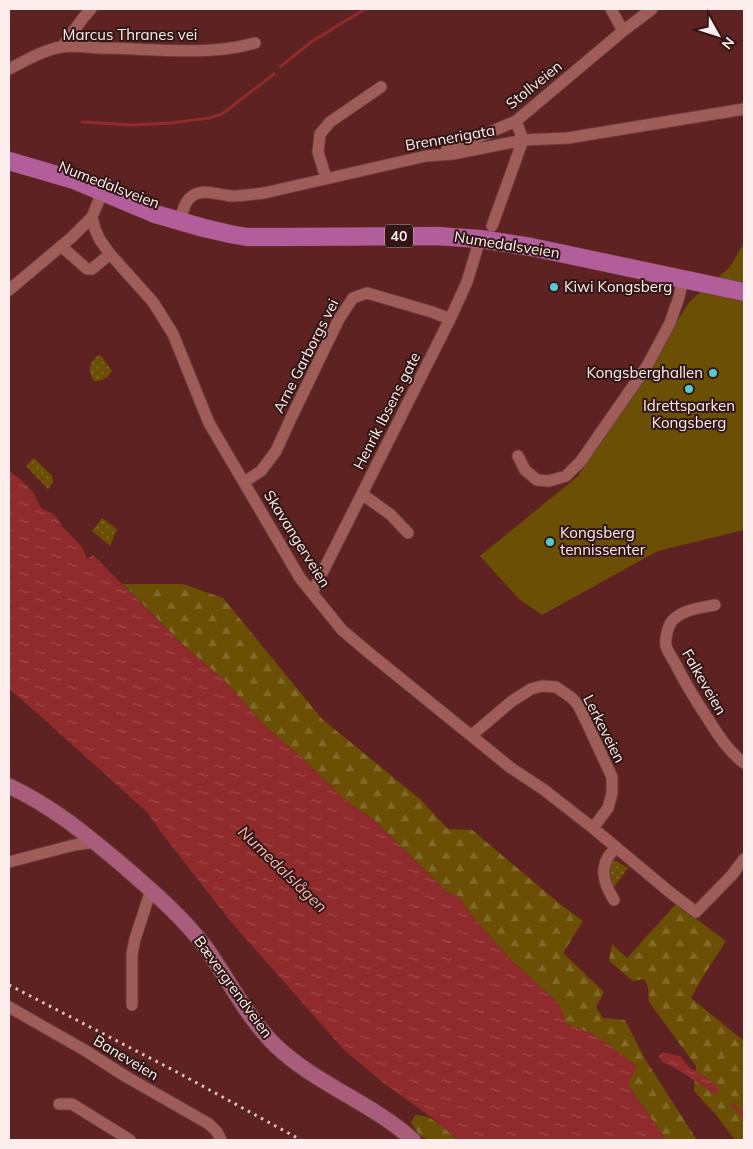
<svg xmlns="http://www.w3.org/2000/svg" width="753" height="1149" viewBox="0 0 753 1149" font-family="Mulish,sans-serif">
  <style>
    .green { fill: #6b4f04 }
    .forest { fill: url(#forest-firs) }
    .park { fill: url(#park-dots) }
    .water { fill: url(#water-ripples) }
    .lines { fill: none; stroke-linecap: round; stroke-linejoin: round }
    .stream { stroke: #8f2b2c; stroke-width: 3 }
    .street-casing { stroke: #6d3d3f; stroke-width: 13 }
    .secondary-casing { stroke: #6d3d3f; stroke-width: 17 }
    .primary-casing { stroke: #6d3d3f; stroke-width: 19 }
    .street { stroke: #9f5d59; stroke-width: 11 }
    .secondary { stroke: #a85e7a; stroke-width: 15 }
    .primary { stroke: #b25e9a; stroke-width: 18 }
    .rail { stroke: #ddc5c4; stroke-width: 3; stroke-dasharray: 2.5 5; stroke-linecap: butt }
    .poi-dot { fill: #52cbd7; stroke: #311615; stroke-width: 2 }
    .labels { text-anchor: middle; stroke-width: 4; stroke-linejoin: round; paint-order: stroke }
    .shield { fill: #311615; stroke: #c0acac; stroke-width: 1 }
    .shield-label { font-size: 14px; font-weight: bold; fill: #fdedec }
    .street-label { font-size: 15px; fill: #fdedec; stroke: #311615 }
    .poi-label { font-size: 15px; fill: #fdedec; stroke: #311615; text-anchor: start }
    .water-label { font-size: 16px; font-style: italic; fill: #efb7b2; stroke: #311615 }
  </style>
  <defs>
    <pattern id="forest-firs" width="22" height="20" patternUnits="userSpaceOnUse" patternTransform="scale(1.25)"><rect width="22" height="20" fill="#6b4f04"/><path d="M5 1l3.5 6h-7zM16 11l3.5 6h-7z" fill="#816929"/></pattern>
    <pattern id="park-dots" width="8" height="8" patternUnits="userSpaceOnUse" patternTransform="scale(1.25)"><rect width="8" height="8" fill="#6b4f04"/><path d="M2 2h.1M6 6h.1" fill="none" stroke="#816929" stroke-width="1.8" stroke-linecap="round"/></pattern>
    <pattern id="water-ripples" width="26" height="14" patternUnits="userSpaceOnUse" patternTransform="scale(1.25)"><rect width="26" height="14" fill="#8f2b2c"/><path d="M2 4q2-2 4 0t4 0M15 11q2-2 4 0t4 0" fill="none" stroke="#a04a4b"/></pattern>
  </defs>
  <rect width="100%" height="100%" fill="#5d2221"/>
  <path class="green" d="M 744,243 L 744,530 L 658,551 L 542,615 L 519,599 L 480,556 L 578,476 L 690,301 L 729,268 Z"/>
  <path class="forest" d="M 123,584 L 183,584 L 223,598 L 322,719 L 420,799 L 448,829 L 472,830 L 560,904 L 583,921 L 563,953 L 604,992 L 596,1007 L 603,1018 L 625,1020 L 645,1059 L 697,1140 L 666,1140 L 593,1034 L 566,1024 L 559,1004 L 509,958 L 472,916 L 458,896 L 448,893 L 373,819 L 345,800 L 305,761 L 263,724 L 225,681 L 182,644 Z
    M 676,904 L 726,941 L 701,980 L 691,998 L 744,1041 L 744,1140 L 735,1140 L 717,1116 L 694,1091 L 696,1066 L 649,1002 L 648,987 L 644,979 L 633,981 L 609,961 L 612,944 L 627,958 Z
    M 415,1115 C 432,1114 446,1130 458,1140 L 429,1140 L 420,1136 L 411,1123 Z"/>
  <path class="park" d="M 98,355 L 102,357 L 112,371 C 108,378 102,381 94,381 C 87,371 89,364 98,355 Z
    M 34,458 L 52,476 C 54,482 52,485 48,489 L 26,466 Z
    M 102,518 L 117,529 L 110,546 L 92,531 Z
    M 616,861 L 628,868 L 612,890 L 608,883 L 610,862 Z"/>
  <path class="water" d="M 9,471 L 21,480 L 33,492 L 41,508 L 53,514 L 58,519 L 62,526 L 82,547 L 87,559 L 93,555 L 182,644 L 225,681 L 263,724 L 305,761 L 345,800 L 373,819 L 448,893 L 458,896 L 472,916 L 509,958 L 559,1004 L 566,1024 L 593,1034 L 616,1050 L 637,1066 L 628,1085 L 666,1140 L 458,1140 L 431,1117 L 386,1085 L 345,1051 L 231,922 L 160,831 L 148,813 L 38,714 L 9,689 Z
    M 662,1052 L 680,1056 L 690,1068 L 706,1077 L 719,1089 L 718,1093 L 715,1094 C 709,1092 704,1086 698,1083 C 686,1075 675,1067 662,1062 L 659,1056 Z"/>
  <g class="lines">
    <path class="stream" d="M 280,67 L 311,42 L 365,9
      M 82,122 L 132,125 L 171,123 L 209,118 L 222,114 L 274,74
      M 732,1105 L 744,1115"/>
    <g class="street-casing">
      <path id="street" d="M 611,9 L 623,31
        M 62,47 L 83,18 L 91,9
        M 9,69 C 25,61 43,50 61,47 C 73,45 87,47 99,48 C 151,48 204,57 255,43
        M 447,149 L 465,143 L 516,121 L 623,31 L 652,9
        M 326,178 L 318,152 L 320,134 L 330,122 L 381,87
        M 106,183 L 92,217 L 95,229 L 100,240 L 110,254 L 153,302 L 173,334 L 209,423 L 300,578 L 312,593 L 342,630 L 368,652 L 511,768 L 543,789 L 593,828 L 672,894 L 696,912 L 732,875 L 744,859
        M 180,221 C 182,214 184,202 191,197 C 202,187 220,196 233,196 C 243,196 254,194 264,193 L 426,156 L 453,154 L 523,140 L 568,138 L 744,109
        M 492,226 L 523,140 L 516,121
        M 61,246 L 87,269 L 92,269 L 110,254
        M 9,290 L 72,237 L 92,217
        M 518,456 L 525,470 L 537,480 L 549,481 L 566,476 L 581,461 L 647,366 L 670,323 L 679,297 L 683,279
        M 244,482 L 261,471 L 276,451 L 292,416 L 339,319 L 353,298 L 367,293 L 432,312 L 450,319
        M 362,494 L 391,515 L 408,533
        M 312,593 L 450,319 L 467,282 L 480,239
        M 715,605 C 700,608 678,610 670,624 C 667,630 665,640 666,646 C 668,652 672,658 675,663 C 685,683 696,701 708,719 C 718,735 729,752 744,763
        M 472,735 L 512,701 L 531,689 L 542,686 L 556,687 L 572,698 L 578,705 L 585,719 L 612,777 L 612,793 L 608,808 L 593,828
        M 9,862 L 74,845 L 89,843
        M 614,900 C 608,890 601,877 605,864 C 606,858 612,852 616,847
        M 132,1005 L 132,954 L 135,939 L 151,890
        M 9,1007 L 86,1051 L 125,1076 L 209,1124 L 217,1132 L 221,1140
        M 59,1104 L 72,1104 L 130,1140"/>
    </g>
    <g class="secondary-casing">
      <path id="secondary" d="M 9,786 C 53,807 83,832 120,863 C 151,890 181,915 206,948 C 229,980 247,1018 276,1046 C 316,1084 372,1103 413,1140"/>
    </g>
    <g class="primary-casing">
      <path id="primary" d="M 9,161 L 74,180 L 155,214 L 204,228 L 230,234 L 247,237 L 280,237 L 437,236 L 480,239 L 531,247 L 744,292"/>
    </g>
    <use href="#street" class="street"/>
    <use href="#secondary" class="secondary"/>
    <use href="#primary" class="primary"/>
    <path class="rail" d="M 9,985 L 175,1071 L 301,1140"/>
  </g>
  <g class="poi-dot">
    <circle cx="554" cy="287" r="5"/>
    <circle cx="713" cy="373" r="5"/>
    <circle cx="689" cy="389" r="5"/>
    <circle cx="550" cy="542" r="5"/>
  </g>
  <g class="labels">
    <rect class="shield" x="385" y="224.5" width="28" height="23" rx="4"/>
    <g class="shield-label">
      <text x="399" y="241">40</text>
    </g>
    <g class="street-label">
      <text x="130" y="40">Marcus Thranes vei</text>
      <text transform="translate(534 85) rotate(-39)" y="5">Stollveien</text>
      <text transform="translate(450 138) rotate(-10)" y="5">Brennerigata</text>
      <text transform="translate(109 185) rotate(21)" y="5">Numedalsveien</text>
      <text transform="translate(507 245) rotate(9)" y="5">Numedalsveien</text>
      <text transform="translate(306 356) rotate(-63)" y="5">Arne Garborgs vei</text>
      <text transform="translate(387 411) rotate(-63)" y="5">Henrik Ibsens gate</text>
      <text transform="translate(297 539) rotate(58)" y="5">Skavangerveien</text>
      <text transform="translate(704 682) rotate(60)" y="5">Falkeveien</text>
      <text transform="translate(604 729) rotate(63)" y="5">Lerkeveien</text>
      <text transform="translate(233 987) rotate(54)" y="5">Bævergrendveien</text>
      <text transform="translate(126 1058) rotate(31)" y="5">Baneveien</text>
    </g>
    <g class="poi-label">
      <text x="564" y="292">Kiwi Kongsberg</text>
      <text x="703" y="378" text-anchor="end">Kongsberghallen</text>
      <text x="689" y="411" text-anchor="middle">Idrettsparken<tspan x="689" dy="17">Kongsberg</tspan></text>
      <text x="560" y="538">Kongsberg<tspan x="560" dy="17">tennissenter</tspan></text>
    </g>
    <g class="water-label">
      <text transform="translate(283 869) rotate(44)" y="6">Numedalslågen</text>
    </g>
  </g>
  <rect width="753" height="1149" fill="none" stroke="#fdedec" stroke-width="20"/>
  <g transform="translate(718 35) rotate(129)" stroke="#311615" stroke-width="4" paint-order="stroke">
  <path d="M0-4L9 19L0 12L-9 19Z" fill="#fdedec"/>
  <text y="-8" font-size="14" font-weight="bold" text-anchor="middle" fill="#fdedec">N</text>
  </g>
</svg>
